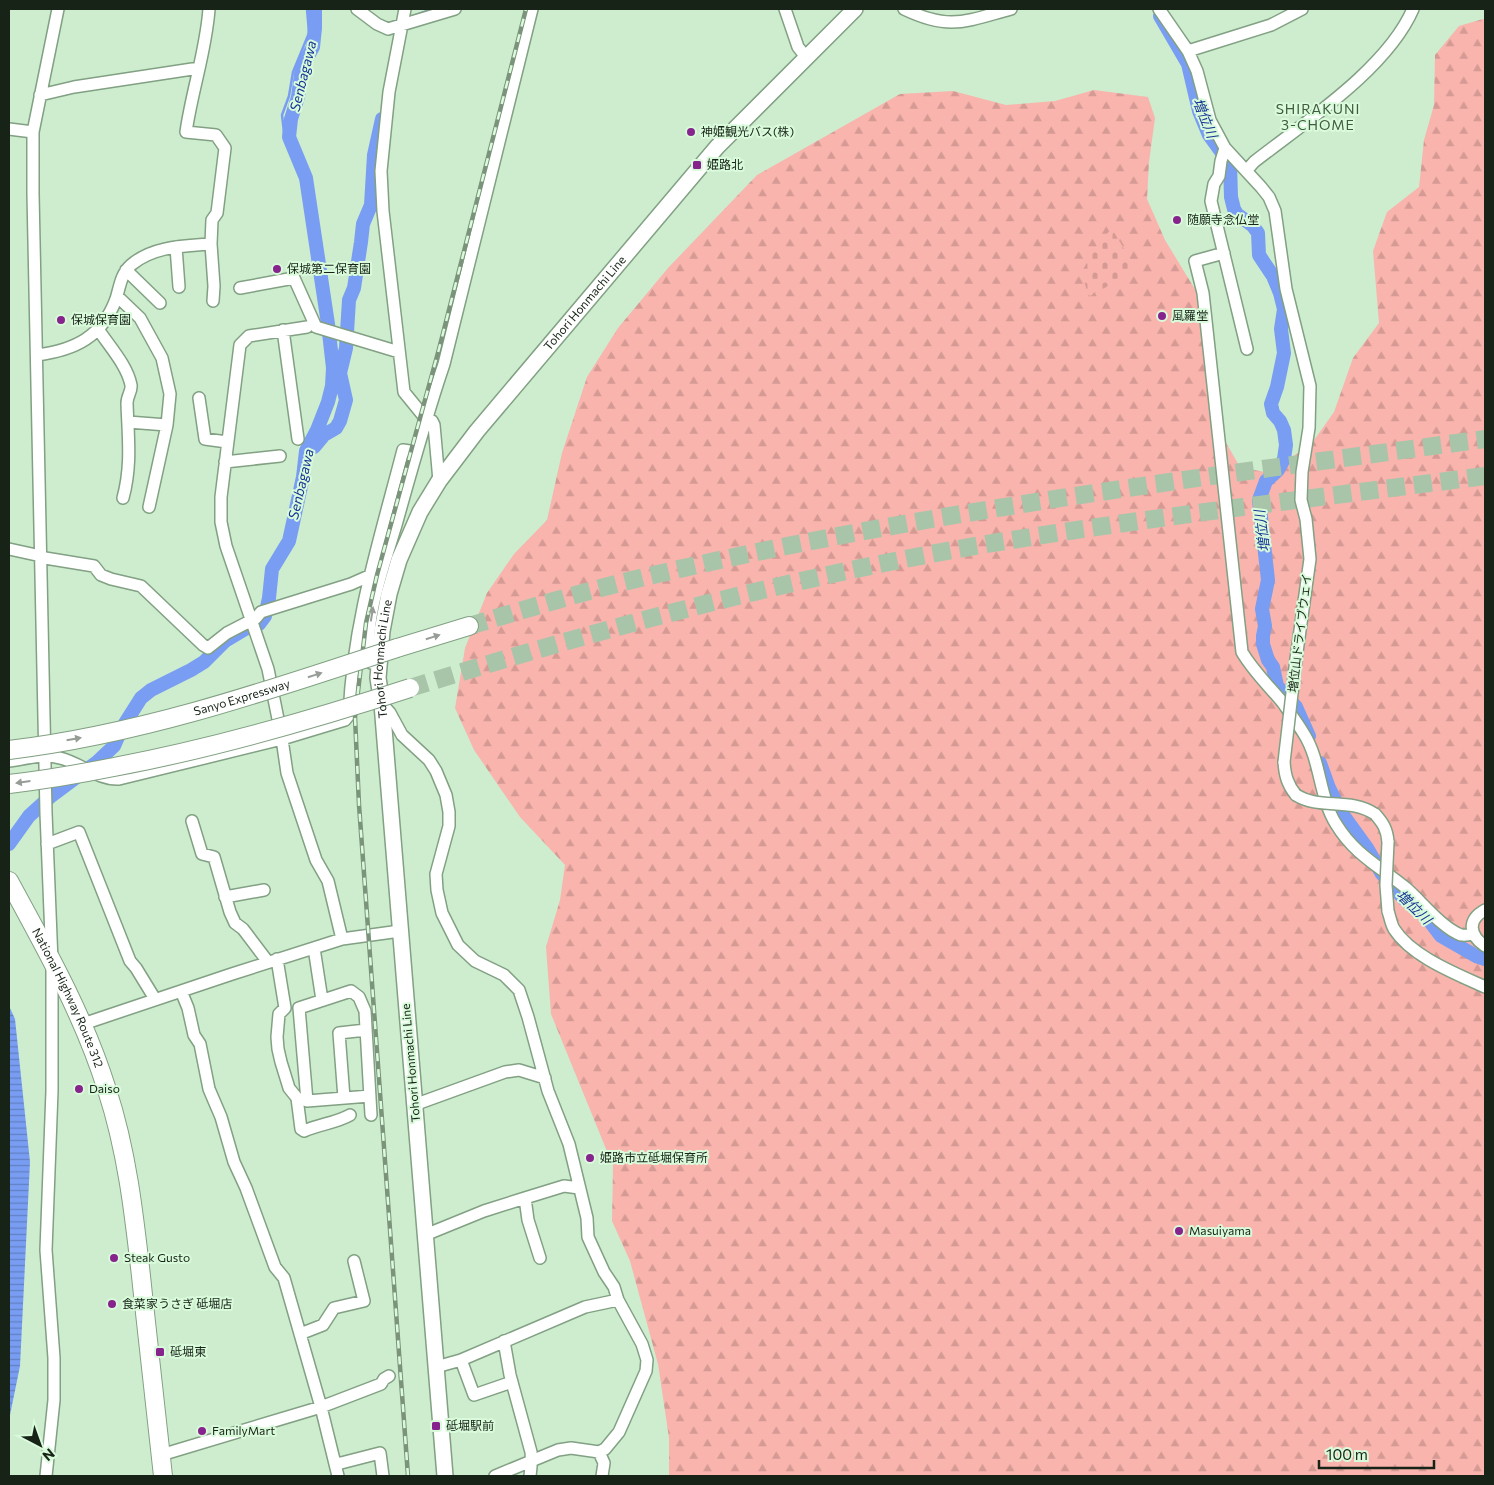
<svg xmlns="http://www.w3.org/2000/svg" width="1494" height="1485" viewBox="0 0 1494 1485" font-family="Commissioner,'Noto Sans JP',sans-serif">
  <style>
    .forest { fill: url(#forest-firs) }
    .cemetery { fill: url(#cemetery-stones) }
    .water { fill: url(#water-rules) }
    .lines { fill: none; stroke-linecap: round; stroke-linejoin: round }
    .stream { stroke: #789df2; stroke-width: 2.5 }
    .river { stroke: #789df2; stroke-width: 14 }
    .highway-tunnel { stroke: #a9c5a9; stroke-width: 18; stroke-dasharray: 18 9; stroke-linecap: butt }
    .minor-casing { stroke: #82a083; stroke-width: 14 }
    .major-casing { stroke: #82a083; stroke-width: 18 }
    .highway-casing { stroke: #82a083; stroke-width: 20 }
    .minor { stroke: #fff; stroke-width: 11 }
    .major { stroke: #fff; stroke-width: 15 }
    .highway { stroke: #fff; stroke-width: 18 }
    .rail-casing { stroke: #7b927b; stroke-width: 4.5 }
    .rail { stroke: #dafbdb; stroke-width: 2.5; stroke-dasharray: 8; stroke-linecap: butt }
    .minor-bridge-casing { stroke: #82a083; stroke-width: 14; stroke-linecap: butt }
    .highway-bridge-casing { stroke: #82a083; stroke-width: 20; stroke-linecap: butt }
    .minor-bridge { stroke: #fff; stroke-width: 11 }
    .highway-bridge { stroke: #fff; stroke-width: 18 }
    .oneway { fill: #979c97 }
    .poi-dot { fill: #86238c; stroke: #dafbdb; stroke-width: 2 }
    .labels { text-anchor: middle; stroke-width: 4; stroke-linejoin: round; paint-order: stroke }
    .poi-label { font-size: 12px; fill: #172317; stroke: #dafbdb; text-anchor: start }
    .street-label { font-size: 12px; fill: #172317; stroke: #dafbdb }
    .water-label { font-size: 14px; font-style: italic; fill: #173697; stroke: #dafbdb }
    .neighbourhood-label { font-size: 14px; letter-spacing: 1px; fill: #405b40; stroke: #dafbdb }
  </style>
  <defs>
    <pattern id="forest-firs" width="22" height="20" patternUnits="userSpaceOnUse" patternTransform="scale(1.25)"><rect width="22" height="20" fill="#f9b4ad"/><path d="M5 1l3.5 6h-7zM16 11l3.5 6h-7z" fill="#d59a94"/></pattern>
    <pattern id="cemetery-stones" width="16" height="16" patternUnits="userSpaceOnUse" patternTransform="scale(1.25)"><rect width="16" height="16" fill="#f9b4ad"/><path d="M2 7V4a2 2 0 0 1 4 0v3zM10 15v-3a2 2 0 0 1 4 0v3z" fill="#d59a94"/></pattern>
    <pattern id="water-rules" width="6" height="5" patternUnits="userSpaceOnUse" patternTransform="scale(1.25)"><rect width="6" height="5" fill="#789df2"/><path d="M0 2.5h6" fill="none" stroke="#6180c3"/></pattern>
  </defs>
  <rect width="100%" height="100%" fill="#cdedce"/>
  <path class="forest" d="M 1483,19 L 1485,20 L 1485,1476 L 669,1476 L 669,1438 L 658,1364 L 630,1261 L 612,1221 L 613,1166 L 551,1014 L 546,947 L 560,900 L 565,865 L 520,817 L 474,750 L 455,708 L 465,648 L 487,593 L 514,554 L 547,520 L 562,453 L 587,377 L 618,328 L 668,268 L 757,175 L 900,94 L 953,91 L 1006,105 L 1055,101 L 1094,90 L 1148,97 L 1155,118 L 1149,162 L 1147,199 L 1165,240 L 1196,291 L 1200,327 L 1212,378 L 1210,415 L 1240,467 L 1269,473 L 1312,443 L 1334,412 L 1353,358 L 1379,323 L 1373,251 L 1387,212 L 1419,187 L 1424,140 L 1434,105 L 1435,55 L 1459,26 Z"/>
  <path class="cemetery" d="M 1112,229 L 1137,270 L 1090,296 L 1087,292 L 1082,271 L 1101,239 Z"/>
  <path class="water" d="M 9,1006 L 15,1019 L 30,1162 L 20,1366 L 9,1420 Z"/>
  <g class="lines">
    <path class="stream" d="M 411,17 L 432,9
      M 289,137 L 284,132 L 282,115 L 289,96 L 293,72 L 309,33 L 307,9"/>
    <path class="river" d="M 1160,16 L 1188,64 L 1199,111 L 1209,135 L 1230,164 L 1231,197 L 1234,209 L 1237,214 L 1253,226 L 1258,233 L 1259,255 L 1273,276 L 1280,293 L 1284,309 L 1281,329 L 1284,353 L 1277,387 L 1271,404 L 1273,413 L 1280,421 L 1284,430 L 1286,445 L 1284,459 L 1278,470 L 1266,481 L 1259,500 L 1268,580 L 1262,609 L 1265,626 L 1263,636 L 1263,644 L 1268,660 L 1273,667 L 1277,686 L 1296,707 L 1309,736
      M 314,447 L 324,435 L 336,428 L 340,421 L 346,400 L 340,373 L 346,348 L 349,300 L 354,288 L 361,242 L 363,224 L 371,205 L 374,155 L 382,119
      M 1320,763 L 1329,788 L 1341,812 L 1367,848 L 1382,874 L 1404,899 L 1422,911 L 1441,936 L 1476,956 L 1485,959
      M 9,844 L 29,816 L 50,797 L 97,762 L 114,746 L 122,728 L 141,698 L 151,690 L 191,670 L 204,662 L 225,641 L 245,629 L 259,624 L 265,616 L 269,598 L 272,569 L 289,541 L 303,477 L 306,451 L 317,430 L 328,402 L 332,386 L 333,368 L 328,324 L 306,178 L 289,137 L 291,119 L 298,97 L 302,67 L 313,47 L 315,28 L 315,9"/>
    <path class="highway-tunnel" d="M 469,626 C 529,608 589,590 649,576 C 924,511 1206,477 1485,439
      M 410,688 C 603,628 799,575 999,542 C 1160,516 1323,497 1485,476"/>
    <g class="minor-casing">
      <path id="minor" d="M 357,9 L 377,24 L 388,29 L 455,9
        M 405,9 L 389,92 L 381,171 L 383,211 L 404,392 L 426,419 L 432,421 L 434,425 L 439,481
        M 785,9 L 798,47 L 806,57
        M 904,9 C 950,31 966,21 1011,9
        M 1159,9 L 1188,51 L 1197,71 L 1210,120 L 1225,148 L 1261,187 L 1269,197 L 1275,211 L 1286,289 L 1310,386 L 1309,428 L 1302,472 L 1301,500 L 1306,519 L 1310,559 L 1296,659
        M 1188,51 L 1271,25 L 1302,9
        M 40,95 L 74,87 L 199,68
        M 9,129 L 33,132
        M 1225,148 L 1221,161 L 1219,176 L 1214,184 L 1211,201 L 1247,349
        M 1247,170 L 1254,162 C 1305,122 1387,69 1413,9
        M 211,244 L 214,286 L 213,301
        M 176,247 L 179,287
        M 1224,253 L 1195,261 L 1203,293 L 1242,652 C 1253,671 1269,686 1283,703 C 1290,713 1298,724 1304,734 C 1321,761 1319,797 1336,824 C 1355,855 1379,866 1406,888 C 1422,902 1442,928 1461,935 C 1465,936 1469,935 1473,934
        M 126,270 L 160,303
        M 240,288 L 294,278 L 316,327 L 399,352
        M 117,296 L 140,318 L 162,358 L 170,394 L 167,425 L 149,507
        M 307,327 L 249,336 L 240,345 L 221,497 L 221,522 L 226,546 L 268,669 L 282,739 L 287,773 L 316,860 L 328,881 L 342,939
        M 98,329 C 109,346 127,365 131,385 C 132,391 127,396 127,403 C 128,436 132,465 123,498
        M 283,330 L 298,439
        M 37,355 C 75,350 102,337 116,299 C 120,286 121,274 131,265 C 153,246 184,246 211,244 L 212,220 L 217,213 L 225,148 L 216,135 L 186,132 C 192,90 206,51 209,9
        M 199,398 L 205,439 L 227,442
        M 128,422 L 167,425
        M 225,462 L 280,456
        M 9,549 L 41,556 L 45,558 L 94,566 L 101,575 L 111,579 L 141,586 L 203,645 L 208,648 L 227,633 L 256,618 L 261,612 L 351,584 L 369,576
        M 371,663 C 361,626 385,562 396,525 C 411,471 426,417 444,364 L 532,9
        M 382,704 L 390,713 L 402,735 L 429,760 L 436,771 L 446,795 L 449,812 L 449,826 L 436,874 L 437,890 L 442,913 L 458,945 L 475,961 L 504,975 L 519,990 L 528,1017 L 548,1091 L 569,1144 L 587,1218 L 588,1237 L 604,1272 L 614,1287 L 618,1300 L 642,1344 L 647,1360 L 646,1371 L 619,1432 L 605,1449 L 599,1452 L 571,1448 L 558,1450 L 495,1476
        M 9,761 C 25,759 44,753 60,758 C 81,763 97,780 119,779 L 282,739 L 345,720 L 349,715 C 353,622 380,539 403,450 L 416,452
        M 1284,762 C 1285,775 1287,784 1296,795
        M 1375,814 C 1383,823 1387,829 1388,842
        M 192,821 L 202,854 L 214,857 L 230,912 L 235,923 L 243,929 L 268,962
        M 47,844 L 79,832 L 130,961 L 136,968 L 155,999
        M 225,897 L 264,890
        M 1485,910 C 1467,920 1469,935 1485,946
        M 1388,911 C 1390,917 1391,924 1394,929 C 1412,957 1457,974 1485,987
        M 314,948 L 322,1000
        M 277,959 L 285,1008 L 279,1014 L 277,1037 L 278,1049 L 281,1062 L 289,1088 L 297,1098 L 301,1129 L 304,1131 C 320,1124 336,1123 350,1115
        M 181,991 L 188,1008 L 194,1035 L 200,1044 L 209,1089 L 221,1117 L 234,1162 L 246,1188 L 275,1267 L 284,1278 L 321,1407 L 338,1476
        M 83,1024 L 232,974 L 342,939 L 400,931
        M 370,1096 L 307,1101 L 299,1008 L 351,991 L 359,997 L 365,1011 L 371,1115
        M 344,1098 L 339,1033 L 366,1030
        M 414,1105 L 505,1072 L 519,1070 L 545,1078
        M 525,1198 L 528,1220 L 540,1258
        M 425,1235 L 484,1211 L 525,1198 L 564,1186 L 579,1188
        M 300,1334 L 323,1325 L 334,1308 L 364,1301 L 354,1261
        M 504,1341 L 510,1375 L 531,1452 C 532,1460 531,1468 530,1476
        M 461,1360 L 474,1395 L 512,1382
        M 436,1367 L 461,1360 L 585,1307 L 618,1300
        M 599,1452 L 604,1463 L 602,1476
        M 161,1455 L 321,1407 L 381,1384 L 384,1379 L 389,1376
        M 335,1463 L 341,1463 L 380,1453 L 383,1476
        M 46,1476 L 54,1400 L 54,1358 L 46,1250 L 52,1091 L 52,962 L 46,813 L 33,194 L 33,132 L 58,9"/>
    </g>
    <g class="major-casing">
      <g id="major">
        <path id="s1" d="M 445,1476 L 382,704 L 378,678 L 382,631 L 389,594 L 399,560 L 420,512 L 439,481 L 477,431 L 717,147 L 855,9"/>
      </g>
    </g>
    <g class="highway-casing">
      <g id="highway">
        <path d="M 397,648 L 469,626"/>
        <path id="s2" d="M 9,881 C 46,949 84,1016 107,1090 C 127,1151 134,1214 141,1276 C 148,1343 156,1410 163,1476"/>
      </g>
    </g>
    <use href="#minor" class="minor"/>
    <use href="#major" class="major"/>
    <use href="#highway" class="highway"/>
    <g class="rail-casing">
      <path id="rail" d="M 408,1476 L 359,805 L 355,717 L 366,623 L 377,575 L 439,349 L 526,9"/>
    </g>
    <use href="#rail" class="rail"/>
    <g class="minor-bridge-casing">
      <path id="minor-bridge" d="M 1284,762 L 1296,659
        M 1296,795 C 1320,810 1349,797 1375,814
        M 1388,911 L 1386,885 L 1388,842"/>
    </g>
    <g class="highway-bridge-casing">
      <g id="highway-bridge">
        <path id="s3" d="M 9,750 C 142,734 270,690 397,648"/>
        <path d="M 9,784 C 44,780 79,774 114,767 C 215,748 312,720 410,688"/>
      </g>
    </g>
    <use href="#minor-bridge" class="minor-bridge"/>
    <use href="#highway-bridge" class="highway-bridge"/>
  </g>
  <defs><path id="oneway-solid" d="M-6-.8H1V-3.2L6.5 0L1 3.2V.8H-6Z" transform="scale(1.25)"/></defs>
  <g class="oneway">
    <use href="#oneway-solid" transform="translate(372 614) rotate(-81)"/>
    <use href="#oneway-solid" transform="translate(433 637) rotate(-17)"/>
    <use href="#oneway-solid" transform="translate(315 675) rotate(-18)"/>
    <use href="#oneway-solid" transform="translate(74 739) rotate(-10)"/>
    <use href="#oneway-solid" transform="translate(23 782) rotate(172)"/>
  </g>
  <g class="poi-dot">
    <circle cx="691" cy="132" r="5"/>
    <rect x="692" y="160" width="10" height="10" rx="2.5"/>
    <circle cx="1177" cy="220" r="5"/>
    <circle cx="277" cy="269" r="5"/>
    <circle cx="1162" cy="316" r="5"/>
    <circle cx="61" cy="320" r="5"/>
    <circle cx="79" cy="1089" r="5"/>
    <circle cx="590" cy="1158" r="5"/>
    <circle cx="1179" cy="1231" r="5"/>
    <circle cx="114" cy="1258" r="5"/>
    <circle cx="112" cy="1304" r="5"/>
    <rect x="155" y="1347" width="10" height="10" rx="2.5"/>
    <rect x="431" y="1421" width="10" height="10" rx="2.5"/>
    <circle cx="202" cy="1431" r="5"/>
  </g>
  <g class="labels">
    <g class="poi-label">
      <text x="701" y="136">神姫観光バス(株)</text>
      <text x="707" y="169">姫路北</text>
      <text x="1187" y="224">随願寺念仏堂</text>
      <text x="287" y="273">保城第二保育園</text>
      <text x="1172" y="320">風羅堂</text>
      <text x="71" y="324">保城保育園</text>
      <text x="89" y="1093">Daiso</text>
      <text x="600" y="1162">姫路市立砥堀保育所</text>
      <text x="1189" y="1235">Masuiyama</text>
      <text x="124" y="1262">Steak Gusto</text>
      <text x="122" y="1308">食菜家うさぎ 砥堀店</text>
      <text x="170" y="1356">砥堀東</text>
      <text x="446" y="1430">砥堀駅前</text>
      <text x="212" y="1435">FamilyMart</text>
    </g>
    <g class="street-label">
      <text dy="4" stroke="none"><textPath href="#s1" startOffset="1240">Tohori Honmachi Line</textPath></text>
      <text transform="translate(1300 633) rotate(-83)" y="4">増位山ドライブウェイ</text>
      <text dy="4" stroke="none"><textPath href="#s1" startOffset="820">Tohori Honmachi Line</textPath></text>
      <text dy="4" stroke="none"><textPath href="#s3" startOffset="239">Sanyo Expressway</textPath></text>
      <text dy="4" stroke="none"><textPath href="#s2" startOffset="131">National Highway Route 312</textPath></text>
      <text transform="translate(411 1063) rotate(-95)" y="4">Tohori Honmachi Line</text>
    </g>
    <g class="water-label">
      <text transform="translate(303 76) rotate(-76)" y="5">Senbagawa</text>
      <text transform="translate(1205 118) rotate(68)" y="5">増位川</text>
      <text transform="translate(301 484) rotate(-77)" y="5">Senbagawa</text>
      <text transform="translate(1262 531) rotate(-97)" y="5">増位川</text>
      <text transform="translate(1414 907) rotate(44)" y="5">増位川</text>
    </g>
    <g class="neighbourhood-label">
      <text x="1318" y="114">SHIRAKUNI<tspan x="1318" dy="16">3-CHOME</tspan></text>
    </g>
  </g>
  <rect width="1494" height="1485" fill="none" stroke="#172317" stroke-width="20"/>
  <g transform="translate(40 1445) rotate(139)" stroke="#dafbdb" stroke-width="4" paint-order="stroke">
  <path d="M0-4L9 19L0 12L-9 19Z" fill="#172317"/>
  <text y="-8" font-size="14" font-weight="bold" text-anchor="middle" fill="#172317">N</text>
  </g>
  <path d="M1319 1460v8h115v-8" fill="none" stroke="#172317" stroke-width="2.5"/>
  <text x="1326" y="1460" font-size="15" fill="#172317" stroke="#dafbdb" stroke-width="4" paint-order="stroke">100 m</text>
</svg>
